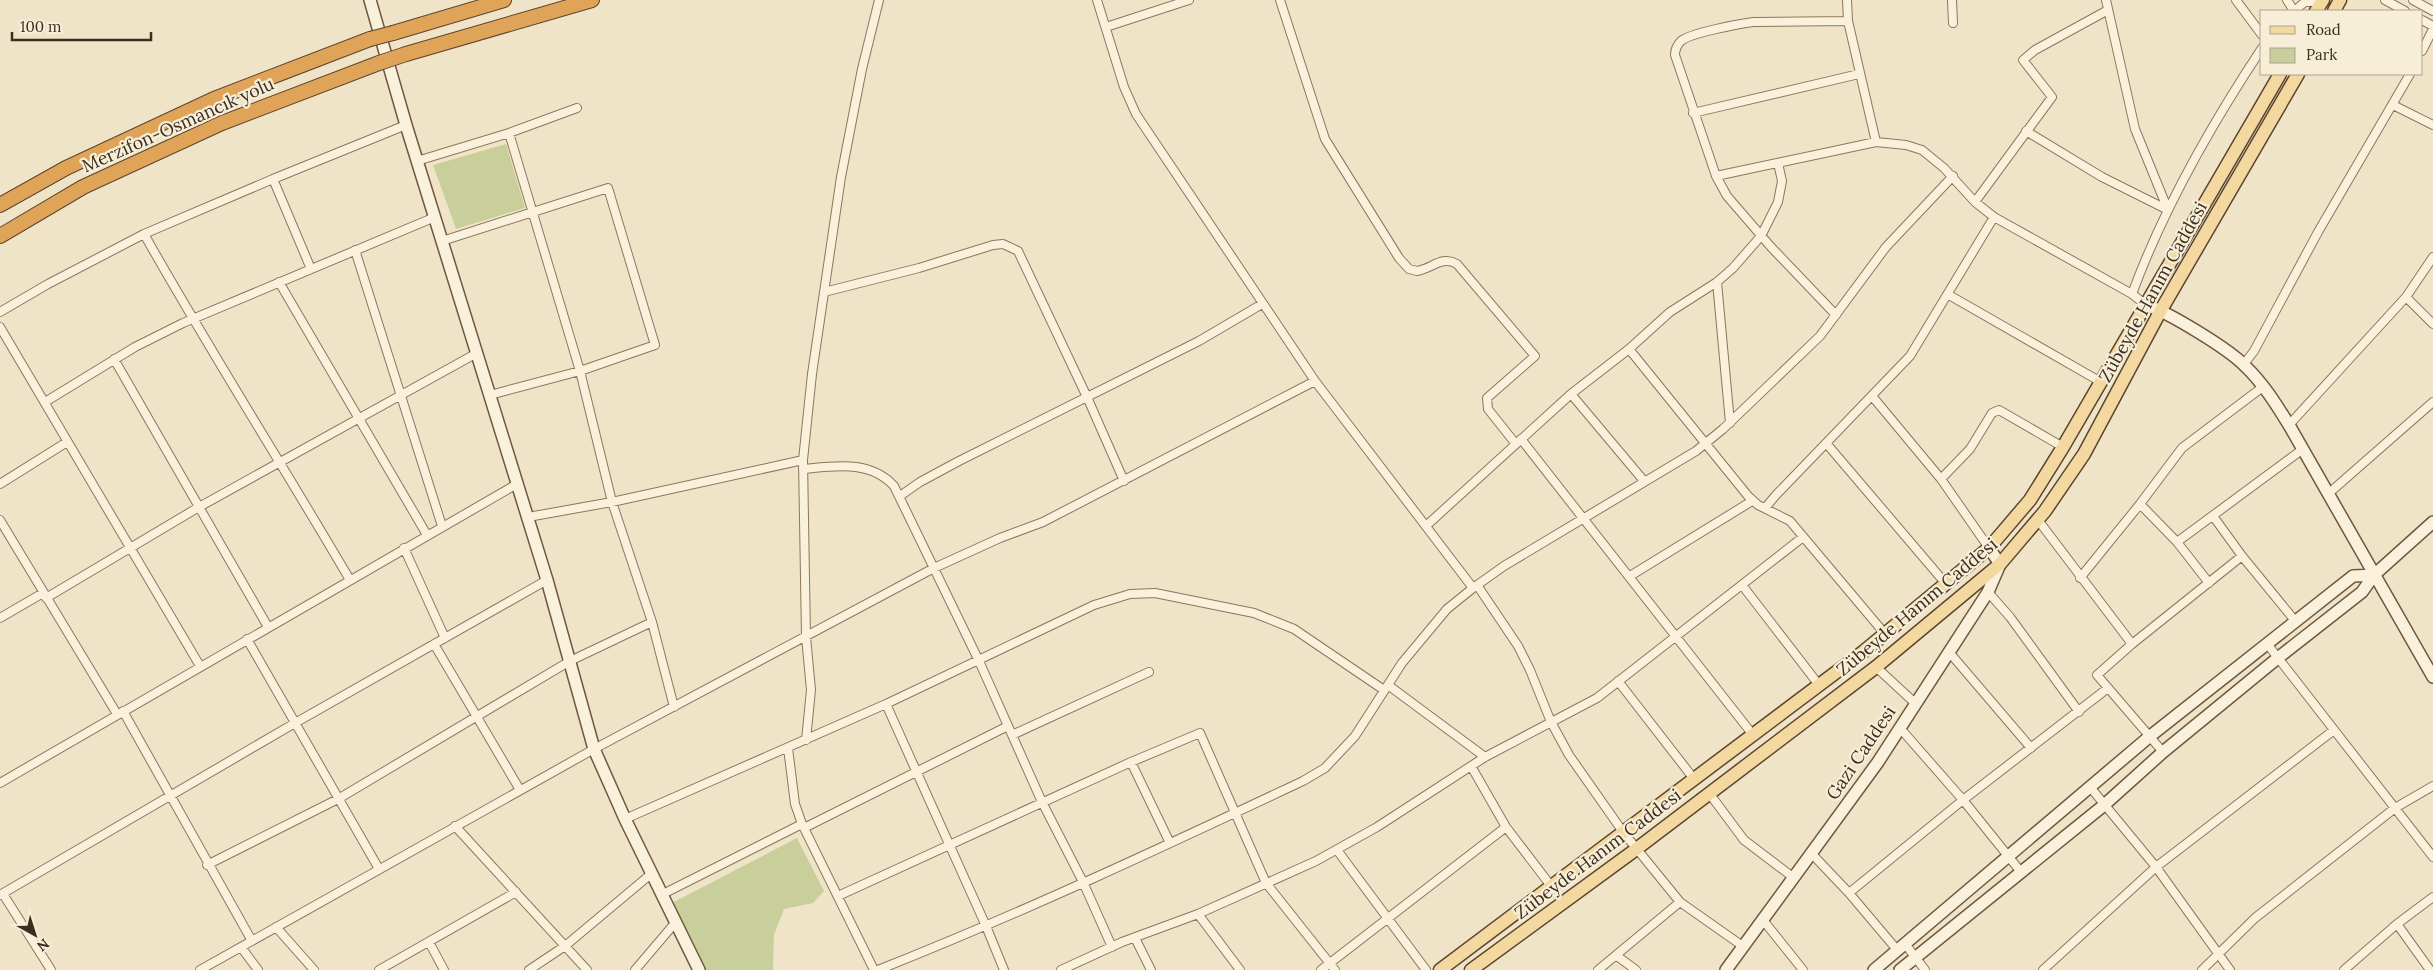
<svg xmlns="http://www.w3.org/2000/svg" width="2433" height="970" viewBox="0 0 2433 970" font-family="Lora,serif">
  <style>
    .green { fill: #c9cf9b }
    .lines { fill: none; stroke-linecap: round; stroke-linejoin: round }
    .street-casing { stroke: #8d765c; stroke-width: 10 }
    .secondary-casing { stroke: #6f573f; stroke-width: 14 }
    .primary-casing { stroke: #5b4430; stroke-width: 15 }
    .highway-casing { stroke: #5b4430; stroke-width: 16 }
    .street { stroke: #faf1dc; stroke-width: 8 }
    .secondary { stroke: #faf1dc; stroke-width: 11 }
    .primary { stroke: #f3d9a0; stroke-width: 12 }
    .highway { stroke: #e0a458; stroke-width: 14 }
    .highway-bridge-casing { stroke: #5b4430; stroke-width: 16; stroke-linecap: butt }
    .highway-bridge { stroke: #e0a458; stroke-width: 14 }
    .labels { text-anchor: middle; stroke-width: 4.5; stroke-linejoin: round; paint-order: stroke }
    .street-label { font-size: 18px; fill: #3d2e20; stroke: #f7eed8 }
  </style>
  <rect width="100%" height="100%" fill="#f0e4c8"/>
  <path class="green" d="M 506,144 L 525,208 L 456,229 L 433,165 Z
    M 797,838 L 824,891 L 813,903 L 784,909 L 774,935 L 773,970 L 703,970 L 670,904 Z"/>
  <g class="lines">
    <g class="street-casing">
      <path id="street" d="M 1097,0 L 1124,87 L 1136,114 L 1315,381 L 1473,588
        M 1280,0 L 1325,139 L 1399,258 L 1409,269 L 1417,271 C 1432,269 1441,255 1457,264 L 1535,356 L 1487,398 L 1488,409 L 1515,443
        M 1847,0 L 1848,21 L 1876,142
        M 1952,0 L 1953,23
        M 2106,0 L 2135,129 L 2168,210
        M 2236,0 L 2262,35
        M 2287,0 L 2294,11
        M 2385,0 L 2405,11
        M 2413,0 L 2433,11
        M 2294,11 L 2305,2 L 2321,2
        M 2422,20 L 2433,26
        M 1106,27 L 1189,0
        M 2422,51 L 2433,29
        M 2393,105 L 2433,125
        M 1693,113 L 1859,74
        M 2026,131 L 2102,177 L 2168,210
        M 509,133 L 580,371 L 612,502 L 652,622 L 674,707
        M 417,161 L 509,133 L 577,108
        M 1716,176 L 1876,142 L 1906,145 L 1922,150 L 1944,168 L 1975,202 L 1994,217 L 2132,294 L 2146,305
        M 1975,202 L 2052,97 L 2023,60 L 2035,50 L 2108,10
        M 144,234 C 210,351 282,464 350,580
        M 442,241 L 608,188 L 655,345 L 580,371 L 490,395
        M 355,250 L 442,526
        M 311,269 L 273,179 L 406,125
        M 279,282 L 427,535
        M 1717,282 L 1730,423
        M 824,292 L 919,268 L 993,245 L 1003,244 L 1018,251 L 1087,397 L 1124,481
        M 2132,294 C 2164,207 2211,125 2262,48
        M 1949,295 L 2101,382
        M 2406,297 L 2433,324
        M 0,312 L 48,284 L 144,234 L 273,179
        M 1836,315 L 1771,247 L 1727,196 L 1716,176 L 1675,55 C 1675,50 1677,45 1681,41 C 1690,33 1739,24 1753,22 L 1848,21
        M 0,327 L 200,666
        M 1629,349 L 1748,496 L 1758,505 L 1790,521 L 1885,634
        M 114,359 L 268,627
        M 2244,364 L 2254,351 L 2318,232 L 2410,74
        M 1571,394 L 1644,481
        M 1872,396 L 1941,479 L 1989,548
        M 45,402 L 135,347 L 183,323 L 435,217
        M 2289,425 L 2406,297 L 2433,257
        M 1521,439 L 1753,735
        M 1826,443 L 1946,584
        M 803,469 C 836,466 870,460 894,486 L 979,661 L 1042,802 L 1083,882 L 1112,947
        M 1941,479 L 1970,449 L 1992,413 L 1999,410 L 2063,447
        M 0,484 L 67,442
        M 2328,494 L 2433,402
        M 900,496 L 920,482 L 959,461 L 1199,341 L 1262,304
        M 2140,504 L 2177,542 L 2209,583
        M 1765,508 L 1776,495 L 1910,356 L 1994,217
        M 2213,516 L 2242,556 L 2296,622
        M 528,517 L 612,502 L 803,460
        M 0,520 L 117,714
        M 2038,520 L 2132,644
        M 1427,525 L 1571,394 L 1629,349 L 1670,312 L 1717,282 L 1733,268 L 1761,236 L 1778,202 L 1782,181 L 1778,163
        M 2177,542 L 2303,449
        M 404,548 L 445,638
        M 1630,576 L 1752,501
        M 2080,578 L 2140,504 L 2182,448 L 2264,386
        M 1477,585 L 1518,646 L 1530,670 L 1551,722 L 1569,755 L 1623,832 L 1680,902 L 1744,947
        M 1742,585 L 1819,685
        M 1988,592 L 2010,617 L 2079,712
        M 46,598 L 199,507 L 477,353
        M 0,618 L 43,593
        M 247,639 L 379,869
        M 434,644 L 520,790
        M 2268,645 L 2433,857
        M 1949,652 L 2031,748
        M 1876,667 L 1916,704
        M 1618,681 L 1694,779
        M 1388,685 L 1485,757
        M 886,704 L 986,926 L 1004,970
        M 123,711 L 252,941
        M 1900,728 L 1963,800 L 2021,872
        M 1012,735 L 1149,672
        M 806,740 L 811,690 L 806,637 L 803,460 L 812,374 L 841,177 L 862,69 L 879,0
        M 788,748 L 795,804 L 802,824 L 874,970
        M 2163,752 L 2097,675 L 2132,644 L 2242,556
        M 1131,762 L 1170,843
        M 1471,766 L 1506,827 L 1551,886
        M 0,783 L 517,484
        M 2090,787 L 2156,867 L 2230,970
        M 1709,793 L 1744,840 L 1794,878
        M 625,819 L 886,704 L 1094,605 L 1130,594 L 1155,593 L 1254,613 L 1294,629 L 1384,690
        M 455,826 L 587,970
        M 804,828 L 1008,726
        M 1337,850 L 1426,970
        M 1812,854 L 1849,893 L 1898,951
        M 207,865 L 338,799 L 570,661 L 652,622
        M 1849,893 L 1963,800 L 2108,688
        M 3,894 L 51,970
        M 0,895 L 295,723 L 547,580
        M 661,895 L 802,824
        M 838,896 L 1131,762 L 1200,733 L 1266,883 L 1335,970
        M 1198,914 L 1240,970
        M 1763,920 L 1803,970
        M 2397,924 L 2430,970
        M 276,927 L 314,970
        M 1135,938 L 1151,970
        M 429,942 L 444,970
        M 1906,945 L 1925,970
        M 241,947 L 258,970
        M 1617,956 L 1636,970
        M 200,970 L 594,749 L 934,568 L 1000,538 L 1043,522 L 1315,381
        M 379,970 L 516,892
        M 529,970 L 565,946 L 651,874
        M 635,970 L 675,923
        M 878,970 C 1022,913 1163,847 1303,781 L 1325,768 L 1355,736 L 1402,663 L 1447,609 L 1473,588 L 1504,566 L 1696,451 L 1723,429 L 1820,336 L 1886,247 L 1953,176
        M 1061,970 L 1122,942 L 1198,914 L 1316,861 L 1377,827 L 1485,757 L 1597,698 L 1803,537
        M 1321,970 L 1506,827
        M 1598,970 L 1680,902
        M 2043,970 L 2156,867 L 2334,730
        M 2202,970 L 2255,918 L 2395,808 L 2433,786
        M 2344,970 L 2397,924 L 2433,897"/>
    </g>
    <g class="secondary-casing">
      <path id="secondary" d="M 370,0 L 406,125 L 547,580 L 594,749 L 625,819 L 699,970
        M 2146,305 C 2168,312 2229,349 2245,366 C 2263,383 2276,404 2289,425 L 2433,677
        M 2374,575 L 2433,522
        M 1726,970 L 1878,762 L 1988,592 L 2000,564 L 1989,548
        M 1874,970 L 2149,737 L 2353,576 L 2374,575 L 2362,592 L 2279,657 L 2163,752 L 2103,806 L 1900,970"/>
    </g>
    <g class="primary-casing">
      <path id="primary" d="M 2316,11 L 2323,0
        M 2334,11 L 2340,0
        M 1440,970 L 1863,652 L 1989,548 L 2030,500 L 2063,447 L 2280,74
        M 1471,970 L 1631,853 L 1876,667 L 2000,564 L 2045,511 L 2084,454 L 2161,310 L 2298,74"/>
    </g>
    <g class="highway-casing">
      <path id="highway" d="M 393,33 L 504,0
        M 406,54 L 592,0
        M 0,205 L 66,168 L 214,99 L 370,39
        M 0,236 L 83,187 L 222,123 L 379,63"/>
    </g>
    <use href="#street" class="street"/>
    <use href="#secondary" class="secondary"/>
    <use href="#primary" class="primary"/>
    <use href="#highway" class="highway"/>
    <g class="highway-bridge-casing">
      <path id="highway-bridge" d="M 370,39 L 393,33
        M 379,63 L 406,54"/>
    </g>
    <use href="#highway-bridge" class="highway-bridge"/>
  </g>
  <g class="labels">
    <g class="street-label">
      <text transform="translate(178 125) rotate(-24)" y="6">Merzifon-Osmancık yolu</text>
      <text transform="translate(2153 292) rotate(-61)" y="6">Zübeyde Hanım Caddesi</text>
      <text transform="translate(1917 607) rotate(-40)" y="6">Zübeyde Hanım Caddesi</text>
      <text transform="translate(1861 753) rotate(-56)" y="6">Gazi Caddesi</text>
      <text transform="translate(1598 854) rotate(-37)" y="6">Zübeyde Hanım Caddesi</text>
    </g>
  </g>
  <rect x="2260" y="10" width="162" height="65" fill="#f7eed8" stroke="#ada18e"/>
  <rect x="2270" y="26" width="25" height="8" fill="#f3d9a0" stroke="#ada18e"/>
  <text x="2306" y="35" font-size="15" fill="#3d2e20">Road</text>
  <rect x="2270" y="48" width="25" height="15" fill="#c9cf9b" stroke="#ada18e"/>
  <text x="2306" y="60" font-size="15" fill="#3d2e20">Park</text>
  <g transform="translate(35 935) rotate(141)" stroke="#f7eed8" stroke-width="4" paint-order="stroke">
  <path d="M0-4L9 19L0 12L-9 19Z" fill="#3d2e20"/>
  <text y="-8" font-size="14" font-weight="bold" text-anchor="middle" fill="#3d2e20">N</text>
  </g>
  <path d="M12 32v8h139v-8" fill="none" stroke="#3d2e20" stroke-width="2.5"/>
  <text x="20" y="32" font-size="15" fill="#3d2e20" stroke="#f7eed8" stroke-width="4" paint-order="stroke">100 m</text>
</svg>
